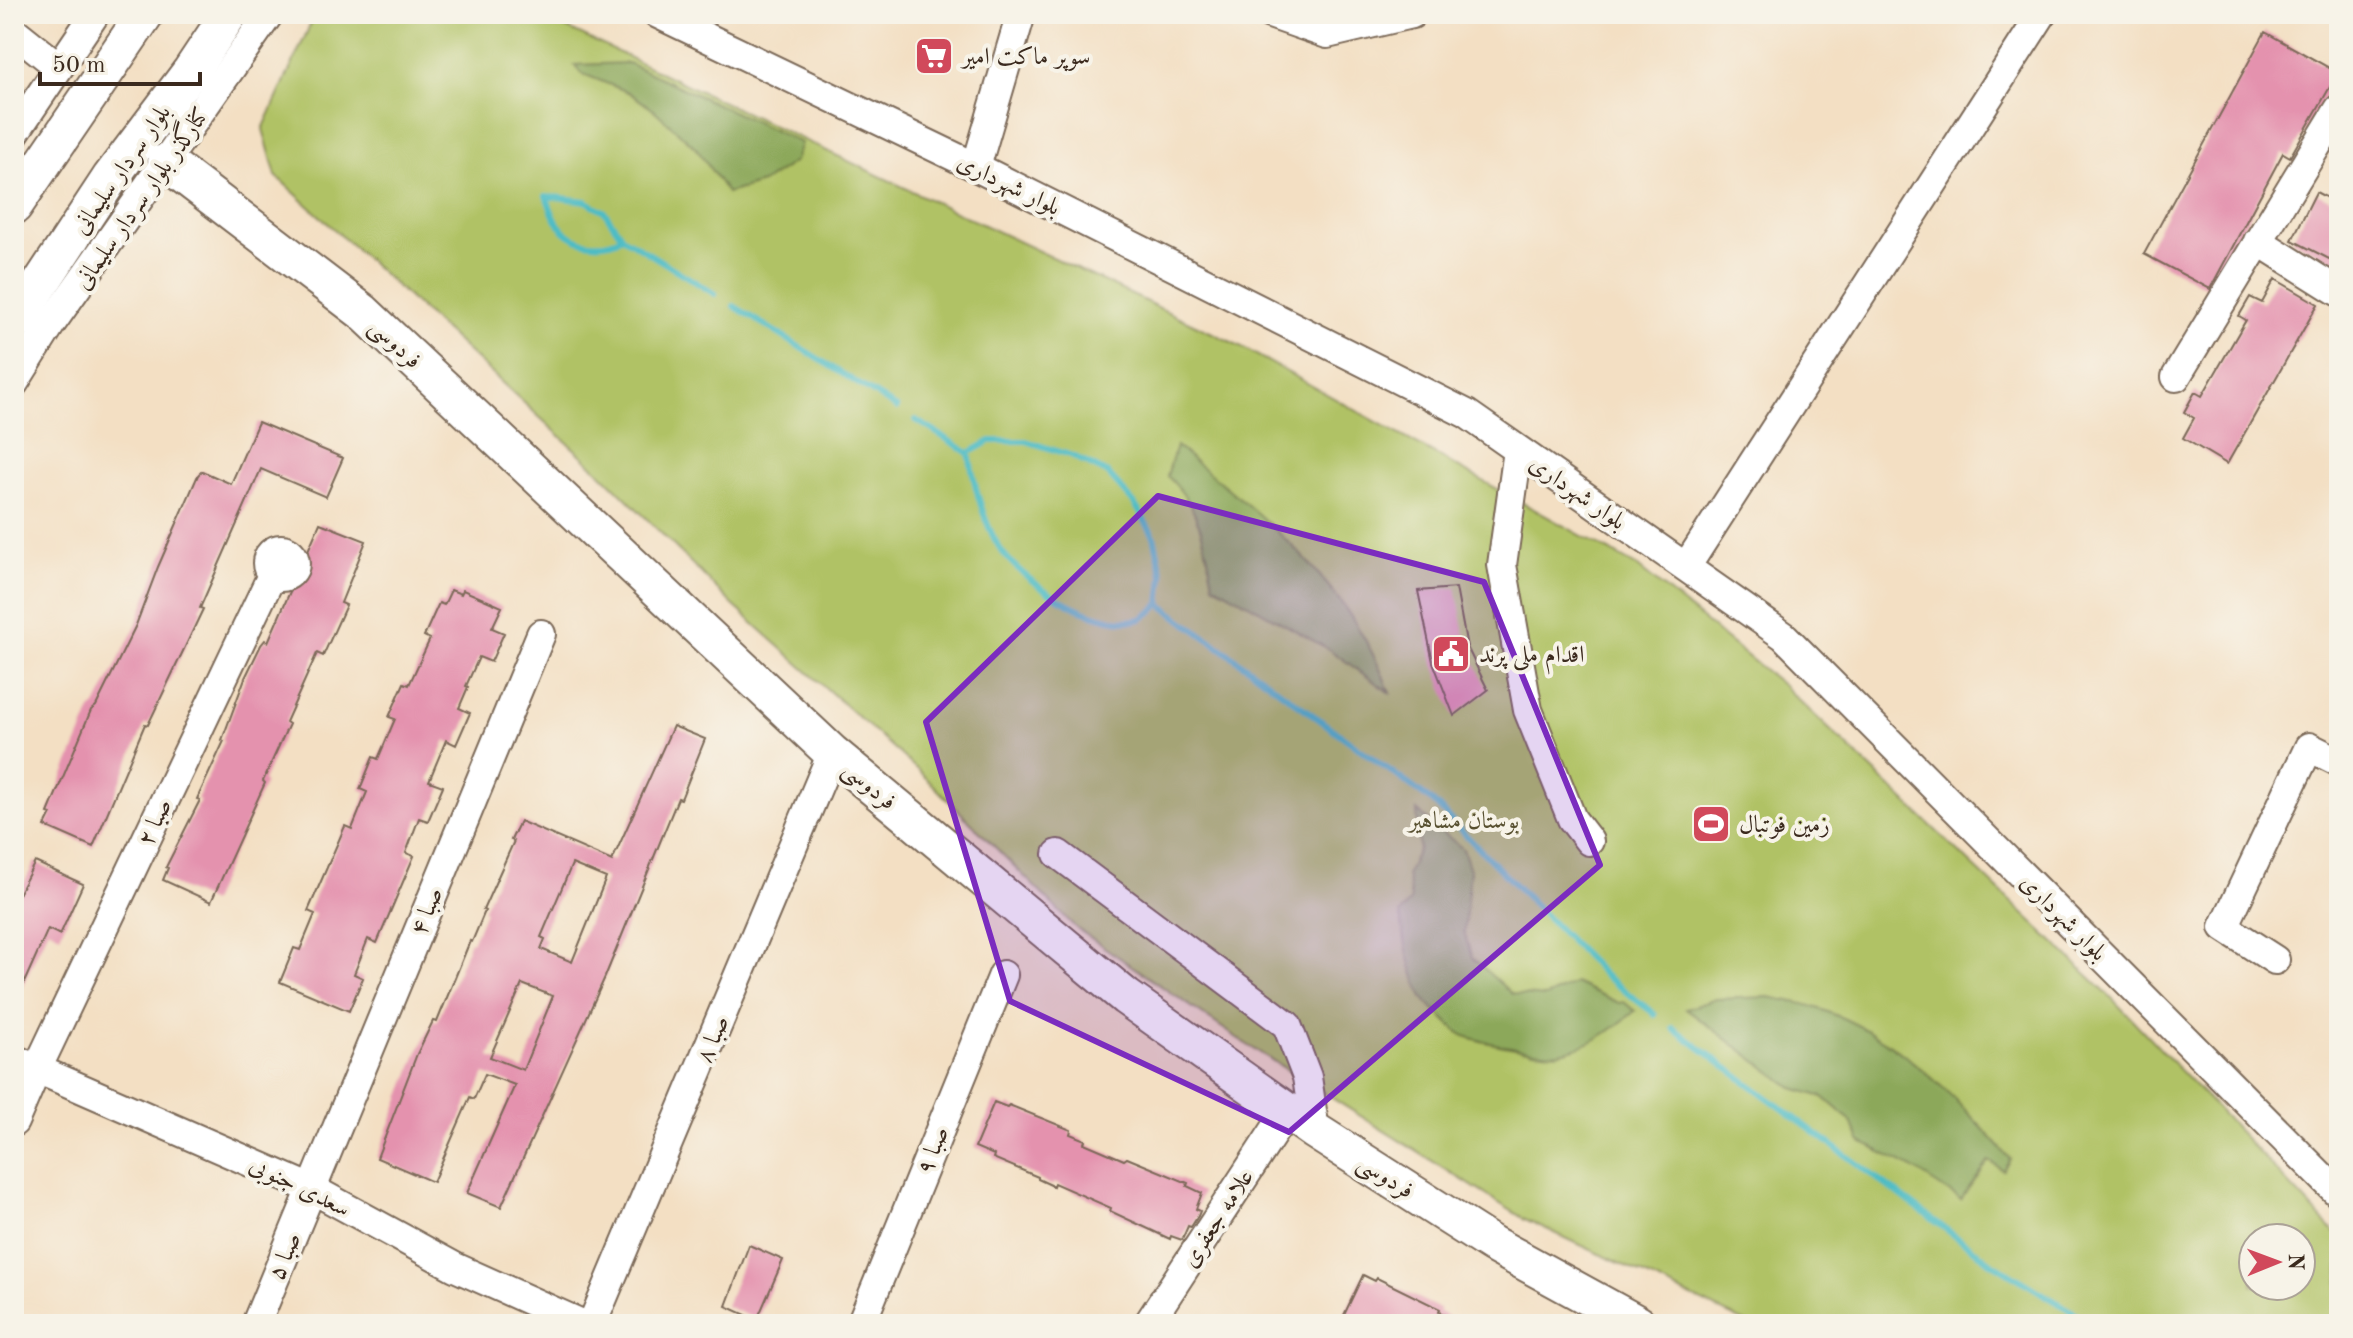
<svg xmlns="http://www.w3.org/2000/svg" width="2353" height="1338" viewBox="0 0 2353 1338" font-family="'Old Standard TT',Amiri,serif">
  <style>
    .green { fill: #b0c265; stroke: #767642; stroke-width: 2; fill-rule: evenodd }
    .forest { fill: #8ca85a; stroke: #64693c; stroke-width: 2 }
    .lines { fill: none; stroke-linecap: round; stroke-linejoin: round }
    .stream { stroke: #4ebcc5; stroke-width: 6 }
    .building { fill: #e492ae; fill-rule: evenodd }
    .minor-casing { stroke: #7b6958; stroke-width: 32 }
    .major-casing { stroke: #7b6958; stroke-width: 40 }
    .minor { stroke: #fff; stroke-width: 28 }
    .major { stroke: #fff; stroke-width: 36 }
    .marked { fill: #7b2cbf; fill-opacity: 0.2; stroke: #7b2cbf; stroke-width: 6; stroke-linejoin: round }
    .labels { text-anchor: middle; stroke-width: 8; stroke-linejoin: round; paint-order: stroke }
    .poi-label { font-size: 24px; fill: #3b2a1e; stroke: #f7f3e8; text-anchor: start }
    .street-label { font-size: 24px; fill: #3b2a1e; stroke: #f7f3e8 }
    .park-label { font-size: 24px; fill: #585030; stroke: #f7f3e8 }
  </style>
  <rect width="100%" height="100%" fill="#f7f3e8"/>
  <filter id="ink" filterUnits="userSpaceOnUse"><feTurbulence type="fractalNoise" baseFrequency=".0125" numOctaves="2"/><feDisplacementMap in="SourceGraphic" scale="16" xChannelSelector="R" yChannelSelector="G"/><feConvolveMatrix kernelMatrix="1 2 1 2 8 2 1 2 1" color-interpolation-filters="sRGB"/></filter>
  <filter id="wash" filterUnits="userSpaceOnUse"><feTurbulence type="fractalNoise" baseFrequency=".006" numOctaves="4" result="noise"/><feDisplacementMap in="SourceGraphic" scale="32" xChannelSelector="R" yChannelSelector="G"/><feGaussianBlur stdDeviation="1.8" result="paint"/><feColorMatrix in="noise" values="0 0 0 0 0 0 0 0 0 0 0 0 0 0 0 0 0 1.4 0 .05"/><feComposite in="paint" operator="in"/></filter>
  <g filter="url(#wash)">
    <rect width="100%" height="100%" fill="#f3dfc3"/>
    <path class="green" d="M 321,14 L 537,14 L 1240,346 L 1638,567 L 1785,687 L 2108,994 L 2339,1237 L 2339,1324 L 1749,1324 L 1523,1218 L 1246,1044 L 1076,928 L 922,774 L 733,605 L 604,476 L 276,176 L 263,129 L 312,21 ZM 2253,1238 L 2301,1238 L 2301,1286 L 2253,1286 Z"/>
    <path class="forest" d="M 628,63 L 801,143 L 795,161 L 762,183 L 727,193 L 696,148 L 654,110 L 628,92 L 583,74 L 574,65 Z
      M 1176,446 C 1266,520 1348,580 1390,693 L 1330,650 L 1213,584 C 1206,544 1199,505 1167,476 Z
      M 1417,811 L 1463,849 L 1470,870 L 1464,932 L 1472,958 L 1512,994 L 1546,997 L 1575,983 L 1619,1003 L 1624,1002 L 1635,1011 C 1612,1030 1590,1047 1560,1052 C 1545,1055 1478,1042 1463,1035 C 1456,1031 1426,1003 1423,997 C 1410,970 1405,944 1400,914 L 1411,900 L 1407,874 L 1419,848 Z
      M 1768,997 C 1784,1000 1801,1002 1817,1008 C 1896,1034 1957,1098 2010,1159 L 2003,1170 L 1989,1161 L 1961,1200 L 1911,1167 L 1861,1142 L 1850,1120 L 1823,1097 L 1793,1088 L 1686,1009 L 1716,999 Z"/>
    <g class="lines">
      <path class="stream" d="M 546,196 L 586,201 L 604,211 L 622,237 L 715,294
        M 546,196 C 550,205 553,217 559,225 C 574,245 602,248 622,237
        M 734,306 L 897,408
        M 916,420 L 969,453 C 974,484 982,519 999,547 C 1020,581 1098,631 1141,619 C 1147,617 1155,608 1160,604 L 1433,802 L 1605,976 L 1655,1014
        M 969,453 L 990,441 L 1026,441 L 1073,456 L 1108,474 L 1134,503 L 1154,536 L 1163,576 L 1160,604
        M 1673,1028 L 1989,1261 L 2093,1324"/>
    </g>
    <g id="blocks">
      <path class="building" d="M 2265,32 L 2338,73 L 2290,157 L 2283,153 L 2210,289 L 2144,254 Z
        M 2316,192 L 2339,204 L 2339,264 L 2292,240 Z
        M 2275,279 L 2318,304 L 2227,464 L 2183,438 L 2194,418 L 2184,412 L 2195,392 L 2202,396 L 2246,320 L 2239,316 L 2250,297 L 2262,303 Z
        M 258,422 L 343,458 L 326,497 L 261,469 L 200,608 L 203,609 L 148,725 L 145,724 L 93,847 L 45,826 L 51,814 L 48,813 L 91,710 L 96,706 L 136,625 L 158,567 L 198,475 L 202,471 L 231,484 Z
        M 320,523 L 366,541 L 341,603 L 346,605 L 323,656 L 317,653 L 286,722 L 289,724 L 263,781 L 265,783 L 211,902 L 163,880 L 168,868 L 166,867 L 200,800 L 197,799 L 224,741 L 222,740 L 245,678 L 261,645 L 265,640 L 268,642 Z
        M 1456,588 L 1467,647 L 1488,690 L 1454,716 L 1433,662 L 1418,591 Z
        M 451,590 L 461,594 L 463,590 L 502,607 L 492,628 L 504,633 L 491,662 L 479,657 L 466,686 L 468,687 L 459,708 L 470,713 L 456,745 L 446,740 L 429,781 L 443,786 L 428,821 L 419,818 L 406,853 L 414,856 L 377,943 L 368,939 L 354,974 L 363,978 L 349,1011 L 280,982 L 294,948 L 300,950 L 315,914 L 308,911 L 322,879 L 345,826 L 352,829 L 367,792 L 360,789 L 373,757 L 378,759 L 395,719 L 389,717 L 404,683 L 409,685 L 430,639 L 424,636 L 439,603 L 444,605 Z
        M 673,726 L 705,739 L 681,799 L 678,798 L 605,977 L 501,1207 L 467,1193 L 515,1085 L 485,1074 L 474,1099 L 470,1097 L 433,1182 L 377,1158 L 417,1054 L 433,1021 L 437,1022 L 470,941 L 472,942 L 485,911 L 483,910 L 514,841 L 511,840 L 520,821 L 612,861 ZM 572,864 L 606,878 L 572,962 L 541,949 L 545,939 L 541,937 ZM 522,984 L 553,996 L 523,1070 L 490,1057 Z
        M 35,862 L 83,884 L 60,935 L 48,929 L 14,1005 L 14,902 Z
        M 994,1102 L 1007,1107 L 1009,1105 L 1071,1130 L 1070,1134 L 1085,1140 L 1084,1143 L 1124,1160 L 1127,1158 L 1188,1183 L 1187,1186 L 1202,1193 L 1196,1209 L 1200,1211 L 1198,1216 L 1191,1227 L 1188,1226 L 1182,1240 L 1171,1236 L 1170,1239 L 1110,1211 L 1111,1208 L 1054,1183 L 1053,1186 L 1038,1179 L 1038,1177 L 993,1158 L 994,1155 L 975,1147 Z
        M 749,1245 L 783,1260 L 757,1320 L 726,1306 Z
        M 1363,1275 L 1375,1281 L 1377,1278 L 1440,1309 L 1439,1312 L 1463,1324 L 1363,1324 L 1344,1315 Z"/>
    </g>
  </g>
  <g filter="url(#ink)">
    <use href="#blocks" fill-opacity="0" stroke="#7b6958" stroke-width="2"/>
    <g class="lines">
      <g class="minor-casing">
        <path id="minor" d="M 658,14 L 976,167 L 1467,414 L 1784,636 L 2339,1194
          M 1270,14 L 1327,34 L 1412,14
          M 14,31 L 59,67
          M 14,134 L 95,14
          M 976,167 L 1021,14
          M 2258,241 L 2339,292
          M 2176,377 L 2339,109
          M 14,383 L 51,324 L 269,14
          M 1518,450 L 1502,565 L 1528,710 L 1572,819 L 1589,841
          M267 563a14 14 0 1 1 28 0a14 14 0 1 1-28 0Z
          M 1686,567 L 2042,14
          M 1058,854 L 1287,1025 L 1307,1077 L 1315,1131
          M 2275,960 L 2224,927 L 2309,747 L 2339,762
          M 14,1059 L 312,1189 L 455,1267 L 582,1324
          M 14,1122 L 37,1069 L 272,575
          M 256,1324 L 541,634
          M 592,1324 L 832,753
          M 861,1324 L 1003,975
          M 1148,1324 L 1286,1113"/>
      </g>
      <g class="major-casing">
        <path id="major" d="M 166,162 L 363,312 L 832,753 L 1126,997 L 1315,1131 L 1492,1244 L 1638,1324
          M 14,206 L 145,14
          M 14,324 L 111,177 L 191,71 L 229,14"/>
      </g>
      <use href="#minor" class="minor"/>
      <use href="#major" class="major"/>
    </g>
  </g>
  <path class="marked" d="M 1158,496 L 1484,582 L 1600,865 L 1289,1132 L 1010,1001 L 926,722 Z"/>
  <defs>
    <g id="supermarket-square" transform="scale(2)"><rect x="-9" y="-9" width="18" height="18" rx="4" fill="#d1495b" stroke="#f7f3e8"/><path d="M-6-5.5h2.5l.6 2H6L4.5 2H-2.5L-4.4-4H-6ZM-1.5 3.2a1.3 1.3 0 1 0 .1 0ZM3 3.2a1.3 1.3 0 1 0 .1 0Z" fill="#fff"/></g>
    <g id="civic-square" transform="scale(2)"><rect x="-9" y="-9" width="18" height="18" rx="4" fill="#d1495b" stroke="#f7f3e8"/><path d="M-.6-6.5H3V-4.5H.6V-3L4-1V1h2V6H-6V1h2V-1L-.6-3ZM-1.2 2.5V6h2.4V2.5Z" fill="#fff"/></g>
    <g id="stadium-square" transform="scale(2)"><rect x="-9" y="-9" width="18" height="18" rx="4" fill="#d1495b" stroke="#f7f3e8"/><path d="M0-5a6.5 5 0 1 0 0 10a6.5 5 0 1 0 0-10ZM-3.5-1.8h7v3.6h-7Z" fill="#fff"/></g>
  </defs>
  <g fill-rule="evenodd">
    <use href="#supermarket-square" x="934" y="56"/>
    <use href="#civic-square" x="1451" y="654"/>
    <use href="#stadium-square" x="1711" y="824"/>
  </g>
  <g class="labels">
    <g class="poi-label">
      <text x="962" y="64">سوپر ماکت امیر</text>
      <text x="1479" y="662">اقدام ملی پرند</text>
      <text x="1739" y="832">زمین فوتبال</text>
    </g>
    <g class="street-label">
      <text transform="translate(121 169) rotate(-55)" y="8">بلوار سردار سلیمانی</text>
      <text transform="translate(1009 184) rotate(26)" y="8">بلوار شهرداری</text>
      <text transform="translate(141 198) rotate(-55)" y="8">کنارگذر بلوار سردار سلیمانی</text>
      <text transform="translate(396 343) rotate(43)" y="8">فردوسی</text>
      <text transform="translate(1578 492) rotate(35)" y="8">بلوار شهرداری</text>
      <text transform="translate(870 785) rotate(40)" y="8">فردوسی</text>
      <text transform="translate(154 822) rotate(-65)" y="8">صبا ۲</text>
      <text transform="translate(426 911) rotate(-68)" y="8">صبا ۴</text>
      <text transform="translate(2064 917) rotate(45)" y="8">بلوار شهرداری</text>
      <text transform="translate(712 1039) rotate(-67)" y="8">صبا ۸</text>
      <text transform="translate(932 1150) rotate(-68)" y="8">صبا ۹</text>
      <text transform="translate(1386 1176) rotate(32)" y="8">فردوسی</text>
      <text transform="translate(300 1186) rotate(26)" y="8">سعدی جنوبی</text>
      <text transform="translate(1217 1218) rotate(-57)" y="8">علامه جعفری</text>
      <text transform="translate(284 1256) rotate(-67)" y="8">صبا ۵</text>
    </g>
    <g class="park-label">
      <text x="1464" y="828">بوستان مشاهیر</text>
    </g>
  </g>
  <rect width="2353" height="1338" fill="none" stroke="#f7f3e8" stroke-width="48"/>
  <g transform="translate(2277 1262) rotate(89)"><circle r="38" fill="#f7f3e8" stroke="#aca397" stroke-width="2"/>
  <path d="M0-6L14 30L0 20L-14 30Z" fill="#d1495b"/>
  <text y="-12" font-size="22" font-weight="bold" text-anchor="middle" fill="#3b2a1e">N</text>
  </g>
  <path d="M40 72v12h160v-12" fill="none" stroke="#3b2a1e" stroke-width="4"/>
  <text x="52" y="72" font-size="24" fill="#3b2a1e" stroke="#f7f3e8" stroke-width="6" paint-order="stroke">50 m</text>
</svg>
